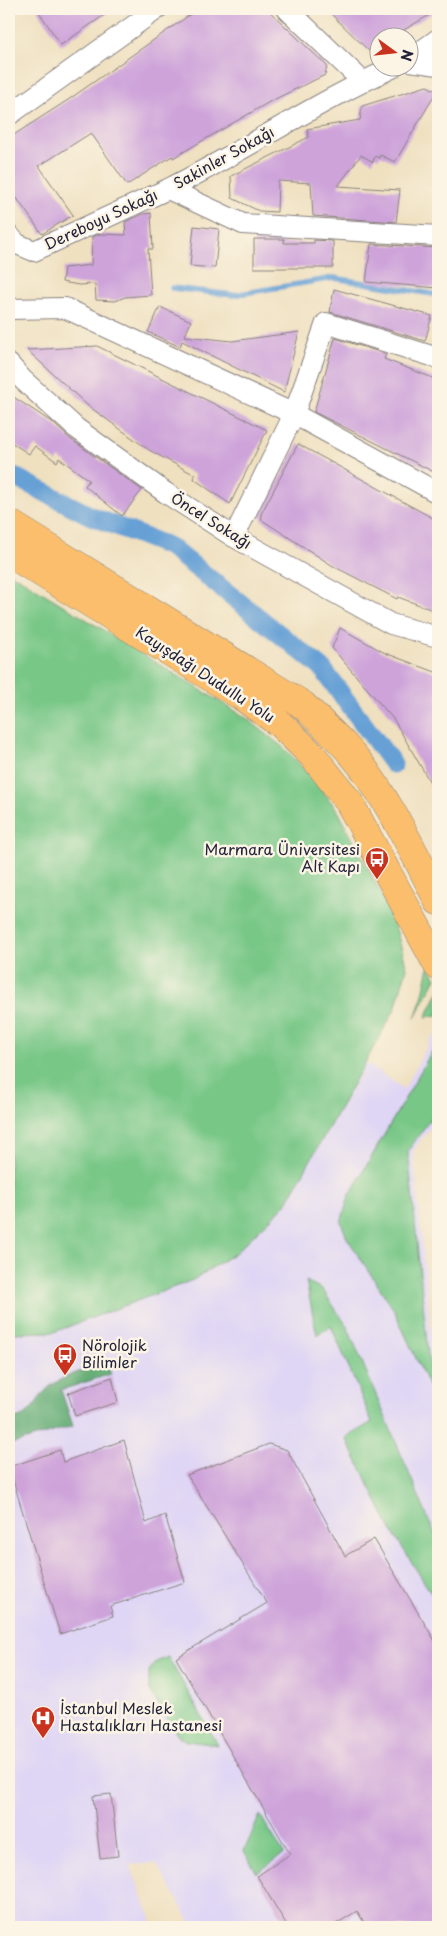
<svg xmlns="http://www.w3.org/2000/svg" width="447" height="1936" viewBox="0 0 447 1936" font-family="'Playpen Sans',sans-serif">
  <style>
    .built { fill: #dfd5f5 }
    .green { fill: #78c787; stroke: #4d7461 }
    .forest { fill: #62ac74; stroke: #426758 }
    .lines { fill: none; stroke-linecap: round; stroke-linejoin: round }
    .stream { stroke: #66a0d5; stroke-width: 5.5 }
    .canal { stroke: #66a0d5; stroke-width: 19 }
    .building { fill: #cda3da }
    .street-casing { stroke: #88817e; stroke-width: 22 }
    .primary-casing { stroke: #88817e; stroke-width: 29 }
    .street { stroke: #fff; stroke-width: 20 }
    .primary { stroke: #fabe6d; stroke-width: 28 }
    .labels { text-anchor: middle; stroke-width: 5; stroke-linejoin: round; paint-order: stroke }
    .street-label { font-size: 15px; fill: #22223b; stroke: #fcf5e5 }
    .poi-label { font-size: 15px; fill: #22223b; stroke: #fcf5e5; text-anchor: start }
  </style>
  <rect width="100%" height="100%" fill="#fcf5e5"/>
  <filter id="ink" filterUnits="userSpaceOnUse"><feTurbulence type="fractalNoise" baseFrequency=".02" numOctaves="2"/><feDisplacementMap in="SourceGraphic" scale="10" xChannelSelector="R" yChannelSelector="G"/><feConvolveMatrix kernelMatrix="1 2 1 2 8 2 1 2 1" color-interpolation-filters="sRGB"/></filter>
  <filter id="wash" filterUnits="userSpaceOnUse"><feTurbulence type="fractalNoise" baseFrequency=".0096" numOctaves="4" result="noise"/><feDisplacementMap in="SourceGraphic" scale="20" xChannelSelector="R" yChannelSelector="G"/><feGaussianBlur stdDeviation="1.12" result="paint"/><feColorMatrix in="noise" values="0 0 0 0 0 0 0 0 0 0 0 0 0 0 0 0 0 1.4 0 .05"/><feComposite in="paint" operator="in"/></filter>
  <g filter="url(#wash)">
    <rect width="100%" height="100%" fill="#efe0c0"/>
    <path class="built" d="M 438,1033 L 438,1117 L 413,1151 L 438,1403 L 438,1927 L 193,1927 L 156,1863 L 130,1865 L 154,1927 L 9,1927 L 9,1333 L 54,1332 L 193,1280 L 235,1253 L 286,1204 L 366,1063 L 404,1089 L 432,1038 Z"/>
    <path class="green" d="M 9,572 L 245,717 L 285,749 L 316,782 L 338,811 L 392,915 L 407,968 L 395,1009 L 286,1204 L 235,1253 L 193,1280 L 54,1332 L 9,1333 Z
      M 429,966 L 436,978 L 415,1018 L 423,994 Z
      M 438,992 L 438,1015 L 426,1017 Z
      M 438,1041 L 438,1108 L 408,1151 L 432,1394 L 394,1310 L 347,1238 L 341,1222 L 349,1196 Z
      M 306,1281 L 322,1289 L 347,1326 L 438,1542 L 438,1604 L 390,1528 L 346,1438 L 372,1422 L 331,1326 L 317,1335 Z
      M 168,1657 L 218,1745 L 187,1741 L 178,1736 L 149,1689 L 149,1671 L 156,1662 Z
      M 260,1815 L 284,1854 L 257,1873 L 244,1851 Z"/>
    <path class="forest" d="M 106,1364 L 111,1374 L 61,1390 L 73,1426 L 9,1445 L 9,1419 C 33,1420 35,1397 52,1385 C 68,1374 87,1369 106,1364 Z"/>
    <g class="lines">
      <path class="stream" d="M 172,288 L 233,295 L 334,278 L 438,295"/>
      <path class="canal" d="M 9,474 L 91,516 L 170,547 L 322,668 L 393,764"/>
    </g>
    <g id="blocks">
      <path class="building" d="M 37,9 L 113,9 L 61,45 Z
        M 198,9 L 267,9 L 327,66 L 325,75 L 271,101 L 173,158 L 172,156 L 127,185 L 91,133 L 39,166 L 73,215 L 42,234 L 9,187 L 9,138 L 68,100 Z
        M 326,9 L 438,9 L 438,10 L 390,38 L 380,38 L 380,44 L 369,51 Z
        M 427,86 L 437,91 L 395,162 L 380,155 L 379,158 L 375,156 L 373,162 L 361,155 L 338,186 L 400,190 L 396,222 L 313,216 L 311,183 L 278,181 L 277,212 L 259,211 L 232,198 L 231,176 L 309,137 L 307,129 L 360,120 L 362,106 Z
        M 151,213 L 153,249 L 148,249 L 151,295 L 125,297 L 115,301 L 96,300 L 95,284 L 79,285 L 62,282 L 64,268 L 91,265 L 92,237 L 100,234 L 126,235 L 125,222 L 143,214 Z
        M 194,226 L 219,229 L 215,268 L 190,266 Z
        M 254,239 L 284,239 L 284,243 L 314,243 L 314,240 L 333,241 L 333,268 L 254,268 Z
        M 371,244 L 438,248 L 438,288 L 366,282 Z
        M 334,289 L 432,316 L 425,341 L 330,312 Z
        M 160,307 L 191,321 L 185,336 L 232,341 L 299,332 L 284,392 L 182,341 L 180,347 L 148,332 Z
        M 335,338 L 386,354 L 384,359 L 438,380 L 438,474 L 314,412 Z
        M 97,346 L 267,430 L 230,504 L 194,479 L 195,475 L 149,450 L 87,405 L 27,350 Z
        M 9,394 L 53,423 L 69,438 L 142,490 L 122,516 L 85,486 L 89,480 L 59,458 L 57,462 L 35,446 L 29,454 L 9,441 Z
        M 298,444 L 438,521 L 438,612 L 398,597 L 397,599 L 333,566 L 262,520 L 261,514 Z
        M 340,628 L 385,653 L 438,673 L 438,796 L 394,720 L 332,648 Z
        M 112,1377 L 118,1402 L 75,1416 L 68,1393 Z
        M 124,1440 L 146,1523 L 165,1515 L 185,1582 L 110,1606 L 113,1616 L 60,1634 L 9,1467 L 60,1450 L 63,1462 Z
        M 269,1444 L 287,1450 L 345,1556 L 374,1539 L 438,1646 L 438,1927 L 367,1927 L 357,1911 L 331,1927 L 288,1927 L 257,1876 L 290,1854 L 176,1658 L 267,1603 L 187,1475 Z
        M 111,1794 L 118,1856 L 100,1858 L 93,1796 Z"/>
    </g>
  </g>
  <g filter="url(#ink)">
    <use href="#blocks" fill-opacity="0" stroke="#88817e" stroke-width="1"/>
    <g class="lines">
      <g class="street-casing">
        <path id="street" d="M 287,9 L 362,81
          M 410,59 L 438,39
          M 410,61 L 438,65
          M 392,68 C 315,103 244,151 168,189 L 243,224 L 438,236
          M 9,115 L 157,9
          M 9,235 L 17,244 L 34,251 L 168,189
          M 9,309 L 65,308 L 294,414 L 438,493
          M 9,364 L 23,380 L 76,428 L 166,493 L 234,537 L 391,624 L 438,637
          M 234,537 L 294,414 L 326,323 L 438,358"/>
      </g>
      <g class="primary-casing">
        <path id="primary" d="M 9,523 L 303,705 C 327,728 353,751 371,779 C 397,817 418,859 438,901
          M 9,553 L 241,696 L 280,724 L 313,756 L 349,802 L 438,966"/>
      </g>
      <use href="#street" class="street"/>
      <use href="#primary" class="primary"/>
    </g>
  </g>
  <defs>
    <g id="bus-pin" transform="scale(1.25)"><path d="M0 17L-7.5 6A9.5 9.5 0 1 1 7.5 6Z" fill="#c8321e" stroke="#fcf5e5"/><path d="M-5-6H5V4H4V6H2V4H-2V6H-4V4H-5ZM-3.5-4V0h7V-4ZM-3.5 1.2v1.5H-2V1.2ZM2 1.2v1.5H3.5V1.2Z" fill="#fff"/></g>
    <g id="hospital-pin" transform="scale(1.25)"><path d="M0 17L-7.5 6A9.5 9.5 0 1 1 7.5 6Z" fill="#c8321e" stroke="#fcf5e5"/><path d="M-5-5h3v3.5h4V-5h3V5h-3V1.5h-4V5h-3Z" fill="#fff"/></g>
  </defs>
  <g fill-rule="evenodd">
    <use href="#bus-pin" x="377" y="859"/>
    <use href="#bus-pin" x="65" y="1355"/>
    <use href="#hospital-pin" x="43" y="1718"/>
  </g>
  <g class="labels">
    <g class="street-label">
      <text transform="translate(224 158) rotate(-29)" y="5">Sakinler Sokağı</text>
      <text transform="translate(101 220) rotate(-25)" y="5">Dereboyu Sokağı</text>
      <text transform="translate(211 521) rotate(32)" y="5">Öncel Sokağı</text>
      <text transform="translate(205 675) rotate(33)" y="5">Kayışdağı Dudullu Yolu</text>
    </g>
    <g class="poi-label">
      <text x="360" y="855" text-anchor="end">Marmara Üniversitesi<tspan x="360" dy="17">Alt Kapı</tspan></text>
      <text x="82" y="1351">Nörolojik<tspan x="82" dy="17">Bilimler</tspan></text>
      <text x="60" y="1714">İstanbul Meslek<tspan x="60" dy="17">Hastalıkları Hastanesi</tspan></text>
    </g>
  </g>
  <rect width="447" height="1936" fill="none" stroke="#fcf5e5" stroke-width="30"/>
  <g transform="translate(394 52) rotate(105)"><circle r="24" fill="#fcf5e5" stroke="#a5a1a1"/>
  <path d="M0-4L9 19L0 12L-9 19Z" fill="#c8321e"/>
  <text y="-8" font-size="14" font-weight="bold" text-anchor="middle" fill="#22223b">N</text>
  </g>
</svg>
